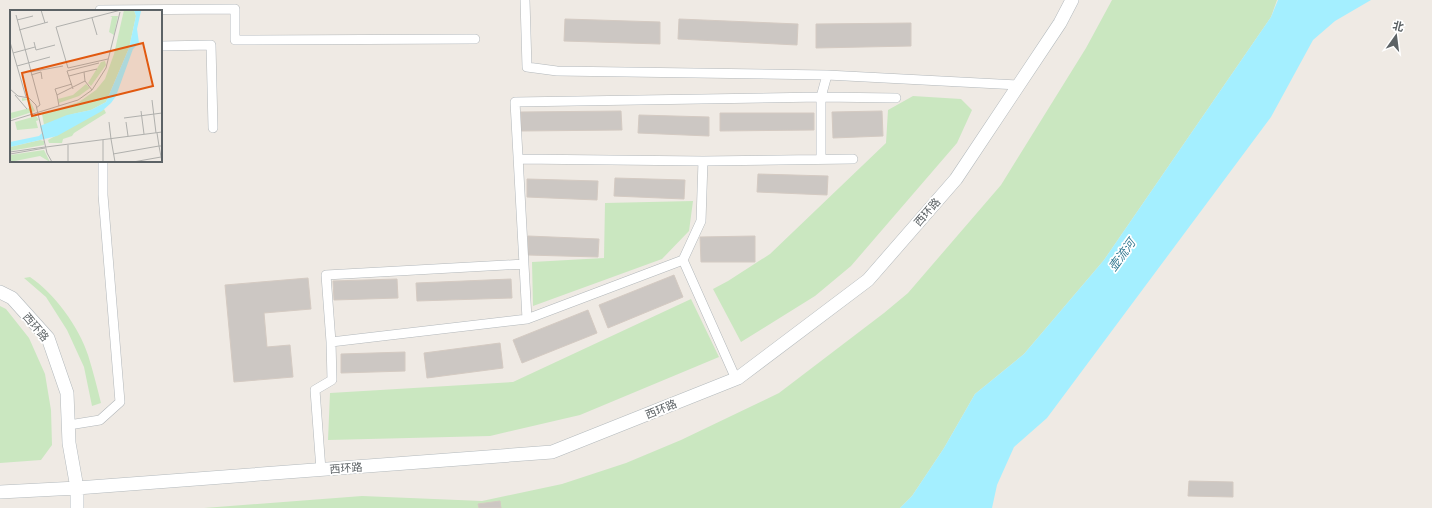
<svg xmlns="http://www.w3.org/2000/svg" width="1432" height="508" viewBox="0 0 1432 508" font-family="'Golos Text','Noto Sans SC',sans-serif">
  <style>
    .green { fill: #cae7c0 }
    .water { fill: #a4efff }
    .building { fill: #ccc7c3; stroke: #d4cac2 }
    .lines { fill: none; stroke-linecap: round; stroke-linejoin: round }
    .minor-casing { stroke: #b2b7ba; stroke-width: 10 }
    .secondary-casing { stroke: #b3b9bc; stroke-width: 14 }
    .minor { stroke: #fff; stroke-width: 9 }
    .secondary { stroke: #fff; stroke-width: 13 }
    .labels { text-anchor: middle; stroke-width: 3.5; stroke-linejoin: round; paint-order: stroke }
    .street-label { font-size: 11px; fill: #5c6265; stroke: #fff }
    .water-label { font-size: 12px; font-style: italic; fill: #337990; stroke: #fff }
    .inset-road { fill: none; stroke: #b0b0ad; stroke-width: 1 }
    .view { fill: #e15910; fill-opacity: 0.15; stroke: #e15910; stroke-width: 2 }
    .inset-edge { fill: none; stroke: #5c6265; stroke-width: 2 }
  </style>
  <rect width="100%" height="100%" fill="#efeae4"/>
  <path class="green" d="M 1112,0 L 1277,0 L 1271,17 L 1104,260 L 1024,354 L 975,394 L 944,448 L 912,496 L 900,508 L 204,508 L 362,496 L 482,501 L 562,484 L 626,463 L 681,440 L 779,393 L 884,313 L 908,293 L 1001,185 L 1086,48 Z
    M 913,96 L 961,99 L 972,110 L 957,143 L 851,266 L 815,296 L 741,342 L 713,289 L 728,281 L 770,254 L 886,143 L 888,110 Z
    M 693,201 L 689,231 L 662,259 L 533,306 L 532,262 L 604,258 L 605,203 Z
    M 30,277 C 54,293 79,327 88,355 C 93,371 97,387 101,403 L 92,406 L 84,367 L 67,330 L 46,297 L 24,278 Z
    M 691,299 L 719,357 L 580,415 L 490,436 L 328,440 L 330,393 L 513,382 Z
    M 0,306 L 6,309 L 29,338 L 45,374 L 51,410 L 52,445 L 41,460 L 0,463 Z"/>
  <path class="water" d="M 1278,0 L 1371,0 L 1335,21 L 1313,40 L 1271,117 L 1047,418 L 1014,447 L 997,485 L 992,508 L 900,508 L 912,496 L 944,448 L 975,394 L 1024,354 L 1104,260 L 1271,17 Z"/>
  <path class="building" d="M 565,19 L 660,22 L 660,44 L 564,41 Z
    M 679,19 L 798,24 L 797,45 L 678,39 Z
    M 911,23 L 911,46 L 816,48 L 816,24 Z
    M 621,111 L 622,130 L 521,131 L 521,112 Z
    M 882,111 L 883,136 L 833,138 L 832,112 Z
    M 720,113 L 814,113 L 814,130 L 720,131 Z
    M 639,115 L 709,117 L 709,136 L 638,133 Z
    M 758,174 L 828,176 L 827,195 L 757,192 Z
    M 615,178 L 685,180 L 684,199 L 614,196 Z
    M 527,179 L 598,181 L 597,200 L 527,197 Z
    M 528,236 L 599,239 L 598,257 L 528,255 Z
    M 755,236 L 755,262 L 701,262 L 700,237 Z
    M 674,275 L 683,297 L 608,328 L 599,305 Z
    M 308,278 L 311,309 L 264,313 L 267,347 L 290,345 L 293,377 L 234,382 L 225,285 Z
    M 397,279 L 398,298 L 334,300 L 333,281 Z
    M 511,279 L 512,298 L 417,301 L 416,283 Z
    M 588,310 L 597,333 L 522,363 L 513,340 Z
    M 500,343 L 503,368 L 427,378 L 424,353 Z
    M 405,352 L 405,371 L 341,373 L 341,354 Z
    M 1189,481 L 1233,482 L 1233,497 L 1188,496 Z
    M 500,501 L 501,508 L 479,508 L 478,504 Z"/>
  <g class="lines">
    <g class="minor-casing">
      <path id="minor" d="M 525,0 L 527,67 L 557,71 L 827,75 L 1019,85
        M 100,10 L 235,9 L 235,40 L 475,39
        M 161,46 L 211,45 L 213,128
        M 518,159 L 703,161
        M 821,159 L 821,97 L 827,75
        M 527,319 L 515,102 L 821,97 L 896,98
        M 331,342 L 326,275 L 524,264
        M 736,379 L 683,260 L 701,221 L 703,161 L 853,159
        M 69,425 L 100,420 L 120,402 L 103,195 L 103,161
        M 321,470 L 315,390 L 332,380 L 331,342 L 527,319 L 683,260"/>
    </g>
    <g class="secondary-casing">
      <path id="secondary" d="M 0,292 L 12,298 L 48,338 L 67,393 L 69,443 L 77,488 L 77,508
        M 0,492 L 77,488 L 552,452 L 738,378 L 868,280 L 956,179 L 1060,23 L 1072,0"/>
    </g>
    <use href="#minor" class="minor"/>
    <use href="#secondary" class="secondary"/>
  </g>
  <g class="labels">
    <g class="street-label">
      <text transform="translate(927 212) rotate(-49)" y="4">西环路</text>
      <text transform="translate(36 327) rotate(50)" y="4">西环路</text>
      <text transform="translate(661 409) rotate(-22)" y="4">西环路</text>
      <text transform="translate(346 468) rotate(-4)" y="4">西环路</text>
    </g>
    <g class="water-label">
      <text transform="translate(1122 255) rotate(-54)" y="4">壶流河</text>
    </g>
  </g>
  <g transform="translate(10 10)">
    <rect width="152" height="152" fill="#efeae4"/>
    <path d="M 114,0 L 124,0 L 126,6 L 119,38 L 96,92 L 81,100 L 63,104 L 34,115 L 32,104 L 69,92 L 86,80 L 95,69 L 104,44 ZM 100,6 L 108,6 L 104,25 L 99,22 L 102,7 ZM 91,52 L 95,51 L 96,55 L 81,76 L 78,73 ZM 76,74 L 80,78 L 69,86 L 49,93 L 48,89 L 63,85 ZM 12,88 L 19,89 L 25,101 L 1,109 L 0,103 L 20,98 L 17,90 L 12,91 ZM 94,99 L 96,103 L 64,123 L 62,126 L 53,129 L 52,133 L 39,133 L 38,130 ZM 26,106 L 29,110 L 26,111 L 28,118 L 7,120 L 5,112 ZM 30,130 L 34,131 L 34,135 L 0,141 L 0,137 ZM 34,140 L 40,152 L 30,146 L 0,152 L 0,145 Z" fill="#cae7c0"/>
    <path d="M 124,0 L 131,1 L 127,19 L 129,33 L 123,39 L 106,86 L 101,93 L 92,101 L 47,126 L 0,137 L 0,132 L 29,126 L 32,123 L 30,116 L 57,105 L 81,100 L 96,92 L 119,38 L 126,6 Z" fill="#a4efff"/>
    <path class="inset-road" d="M 31,0 L 35,13M 6,5 L 30,95 L 26,98M 82,8 L 87,25M 7,10 L 23,6M 9,20 L 38,12M 0,32 L 16,87M 24,32 L 26,40 L 45,35M 3,43 L 25,37M 98,49 L 58,58 L 46,17 L 111,0M 7,56 L 40,47M 20,62 L 53,56M 21,65 L 31,62 L 32,69M 59,66 L 74,62M 0,79 L 8,86 L 19,88 L 26,95 L 37,143 L 42,152M 63,79 L 57,61 L 89,53M 82,80 L 75,71 L 74,62 L 87,59M 5,85 L 17,99M 47,85 L 45,79 L 62,74M 142,90 L 146,123M 49,96 L 47,85 L 75,71M 131,101 L 134,124M 114,108 L 152,103M 0,111 L 68,90 L 82,80 L 96,58 L 110,2M 99,112 L 101,129M 116,112 L 118,126M 147,123 L 149,136 L 152,136M 101,129 L 105,152M 58,135 L 58,152M 36,137 L 152,122M 0,142 L 35,137M 0,144 L 35,138M 103,144 L 149,136 L 152,152M 93,152 L 93,130M 123,152 L 151,147"/>
    <path class="view" d="M 133,33 L 143,76 L 22,106 L 12,63 Z"/>
    <rect width="152" height="152" class="inset-edge"/>
  </g>
  <g transform="translate(1396 36) rotate(14)" stroke="#ffffff" stroke-width="3" paint-order="stroke">
  <path d="M0-3L7 15L0 10L-7 15Z" fill="#5c6265"/>
  <text y="-6" font-size="11" font-weight="bold" text-anchor="middle" fill="#5c6265">北</text>
  </g>
</svg>
